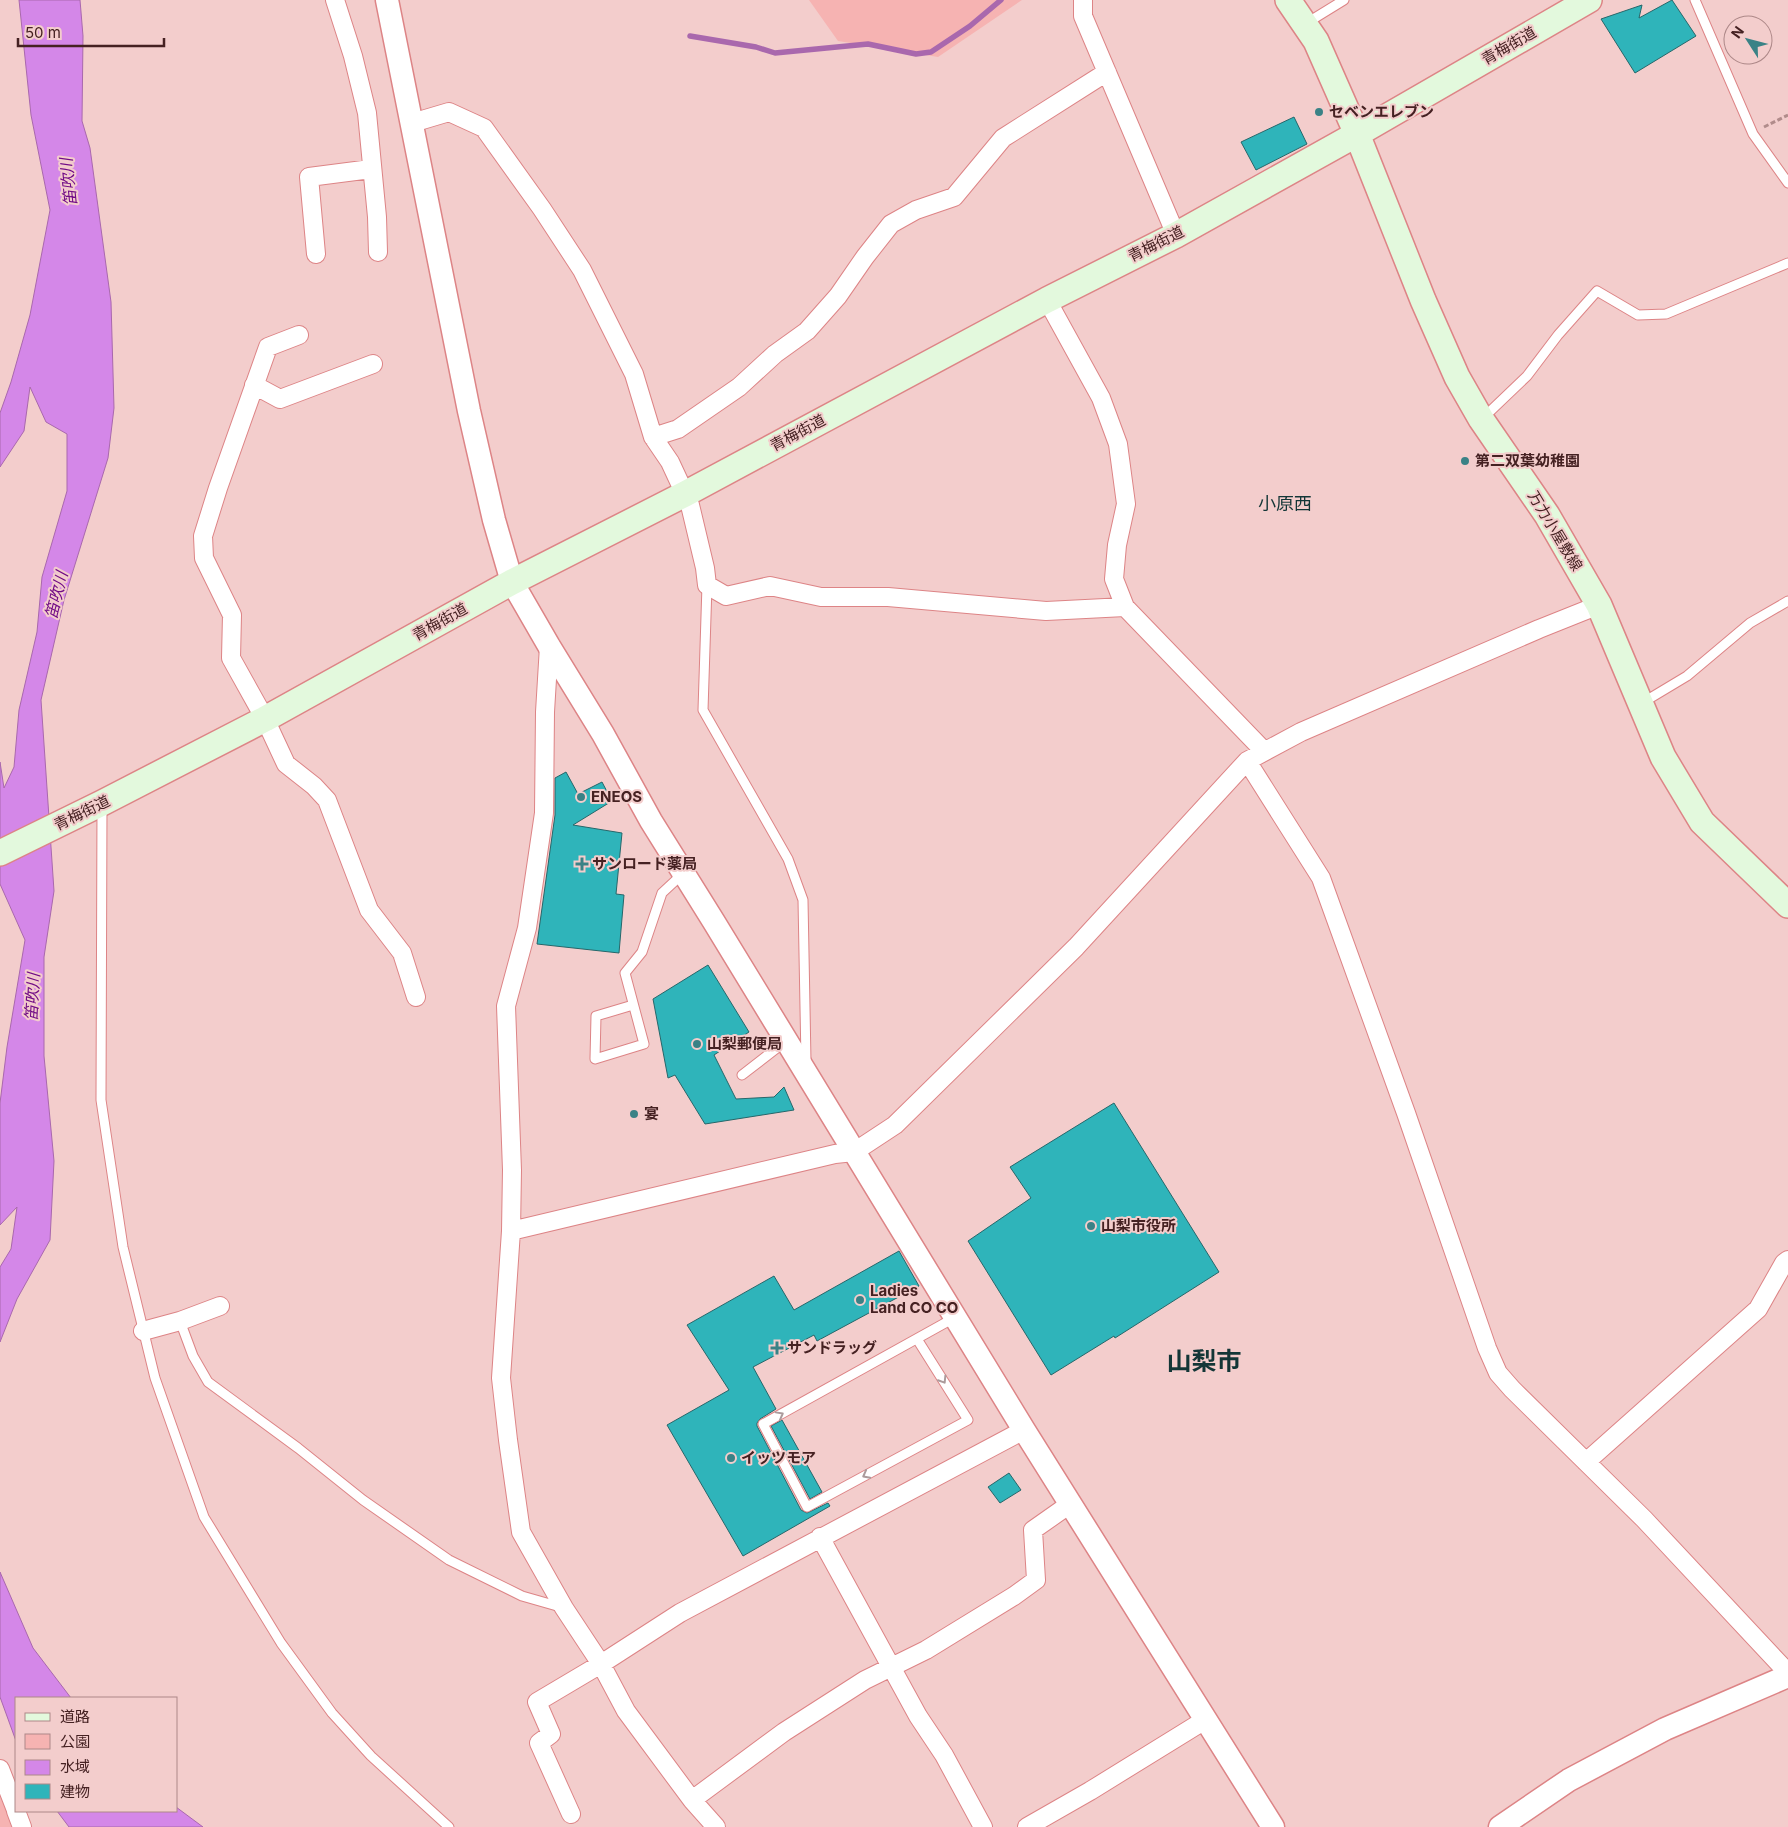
<svg xmlns="http://www.w3.org/2000/svg" width="1788" height="1827" viewBox="0 0 1788 1827" font-family="Inter,'Noto Sans JP',sans-serif">
  <style>
    .green { fill: #f6b3b2 }
    .water { fill: #d487e8; stroke: #a968ad }
    .lines { fill: none; stroke-linecap: round; stroke-linejoin: round }
    .stream { stroke: #a968ad; stroke-width: 5.5 }
    .building { fill: #2fb4ba; stroke: #26676a }
    .service-casing { stroke: #dd8486; stroke-width: 11 }
    .minor-casing { stroke: #dd8486; stroke-width: 20 }
    .tertiary-casing { stroke: #dd8486; stroke-width: 25 }
    .secondary-casing { stroke: #dd8486; stroke-width: 28 }
    .path { stroke: #b18c8b; stroke-width: 3; stroke-dasharray: 5 2.5; stroke-linecap: butt }
    .service { stroke: #fff; stroke-width: 9 }
    .minor { stroke: #fff; stroke-width: 18 }
    .tertiary { stroke: #fff; stroke-width: 22 }
    .secondary { stroke: #e3f9dd; stroke-width: 25 }
    .oneway { stroke: #ab9b9c }
    .poi-dot { fill: #3a8286; stroke: #f3cdcc; stroke-width: 2 }
    .labels { text-anchor: middle; stroke-width: 4; stroke-linejoin: round; paint-order: stroke }
    .street-label { font-size: 15px; fill: #452122; stroke: #f3cdcc }
    .poi-label { font-size: 15px; font-weight: bold; fill: #452122; stroke: #f3cdcc; text-anchor: start }
    .water-label { font-size: 16px; font-style: italic; fill: #710b86; stroke: #f3cdcc }
    .quarter-label { font-size: 18px; fill: #133637; stroke: #f3cdcc }
    .town-label { font-size: 25px; font-weight: bold; fill: #133637; stroke: #f3cdcc }
  </style>
  <rect width="100%" height="100%" fill="#f3cdcc"/>
  <path class="green" d="M 809,0 L 1022,0 L 938,57 L 838,41 Z
    M 0,1769 L 27,1827 L 0,1827 Z"/>
  <path class="water" d="M 19,0 L 80,0 L 83,36 L 82,121 L 90,148 L 111,302 L 114,408 L 108,458 L 64,600 L 41,700 L 54,891 L 44,957 L 44,1056 L 54,1161 L 50,1240 L 17,1299 L 0,1342 L 0,1267 L 11,1249 L 17,1207 L 0,1225 L 0,1103 L 7,1047 L 25,940 L 0,884 L 0,762 L 4,788 L 14,767 L 19,710 L 37,632 L 42,577 L 67,491 L 67,434 L 46,422 L 30,387 L 24,431 L 0,467 L 0,413 L 11,382 L 30,315 L 50,210 L 31,115 Z
    M 0,1572 L 33,1648 L 71,1698 L 16,1698 L 16,1741 L 0,1697 Z
    M 176,1807 L 203,1827 L 69,1827 L 57,1811 L 176,1811 Z"/>
  <g class="lines">
    <path class="stream" d="M 690,36 L 756,47 L 775,53 L 868,44 L 916,54 L 931,52 L 970,26 L 1001,0"/>
  </g>
  <path class="building" d="M 1672,0 L 1696,36 L 1635,73 L 1601,19 L 1642,5 L 1639,18 Z
    M 1294,117 L 1307,144 L 1256,170 L 1241,142 Z
    M 566,772 L 578,794 L 602,782 L 612,801 L 573,825 L 622,833 L 616,894 L 624,895 L 619,953 L 537,944 L 555,815 L 555,778 Z
    M 708,965 L 749,1032 L 714,1055 L 736,1099 L 774,1097 L 784,1087 L 794,1110 L 705,1124 L 675,1075 L 668,1078 L 653,999 Z
    M 1114,1103 L 1219,1272 L 1115,1338 L 1114,1336 L 1051,1375 L 968,1241 L 1031,1198 L 1010,1167 Z
    M 899,1251 L 919,1286 L 817,1341 L 814,1335 L 753,1367 L 776,1409 L 760,1419 L 757,1423 L 757,1426 L 801,1510 L 807,1513 L 828,1503 L 830,1506 L 743,1556 L 667,1425 L 729,1390 L 687,1325 L 774,1276 L 794,1310 Z
    M 782,1420 L 822,1492 L 810,1499 L 771,1426 Z
    M 1009,1473 L 1021,1490 L 1000,1503 L 988,1487 Z"/>
  <g class="lines">
    <g class="service-casing">
      <path id="service" d="M 1695,0 L 1753,134 L 1788,183
        M 1305,24 L 1344,0
        M 1482,419 L 1527,376 L 1558,335 L 1597,291 L 1638,315 L 1666,314 L 1788,263
        M 707,585 L 703,710 L 788,859 L 803,900 L 806,1061
        M 1642,703 L 1687,676 L 1750,623 L 1788,601
        M 102,806 L 101,1100 L 123,1247 L 155,1378 L 204,1517 L 281,1643 L 332,1713 L 371,1756 L 449,1827
        M 633,1005 L 596,1016 L 595,1059 L 644,1044 L 625,973 L 642,952 L 662,893 L 676,880 L 681,871
        M 742,1075 L 786,1041
        M 180,1321 L 193,1356 L 208,1382 L 298,1448 L 363,1500 L 449,1560 L 522,1596 L 564,1608
        M 917,1339 L 968,1420 L 807,1507 L 763,1424 L 954,1318"/>
    </g>
    <g class="minor-casing">
      <path id="minor" d="M 335,0 L 353,56 L 367,113 L 377,217 L 378,252
        M 1083,0 L 1083,16 L 1176,235
        M 412,123 L 449,112 L 484,128 L 542,209 L 582,270 L 634,374 L 653,437 L 670,462 L 690,505 L 705,568 L 707,585 L 726,596 L 770,586 L 821,597 L 888,597 L 1046,611 L 1125,607
        M 316,254 L 309,177 L 371,169
        M 1047,300 L 1101,398 L 1118,444 L 1126,504 L 1117,545 L 1114,579 L 1125,607 L 1264,751
        M 299,335 L 268,347 L 218,488 L 203,536 L 204,558 L 232,615 L 231,658 L 265,719 L 286,764 L 314,786 L 327,800 L 369,910 L 402,953 L 416,997
        M 254,385 L 280,399 L 373,364
        M 653,437 L 678,429 L 739,387 L 775,354 L 807,331 L 838,296 L 865,257 L 891,224 L 916,210 L 954,197 L 1003,138 L 1107,72
        M 549,646 L 545,712 L 544,813 L 527,928 L 506,1006 L 512,1170 L 511,1231 L 501,1378 L 508,1440 L 521,1532 L 564,1608 L 601,1664 L 626,1711 L 692,1800 L 716,1827
        M 1247,761 L 1321,878 L 1406,1113 L 1487,1348 L 1498,1373 L 1512,1389 L 1644,1519 L 1788,1673
        M 511,1231 L 835,1154 L 854,1152 L 895,1125 L 1076,947 L 1247,761 L 1301,732 L 1539,629 L 1599,605
        M 143,1331 L 180,1321 L 220,1306
        M 1586,1462 L 1758,1309 L 1784,1263 L 1788,1260
        M 820,1537 L 918,1716 L 944,1755 L 983,1827
        M 0,1769 L 16,1810
        M 692,1800 L 784,1732 L 865,1680 L 926,1650 L 1014,1596 L 1036,1580 L 1033,1530 L 1070,1504
        M 16,1811 L 22,1827
        M 571,1814 L 539,1743 L 551,1734 L 537,1702 L 601,1664 L 680,1613 L 1024,1430
        M 1027,1827 L 1090,1791 L 1205,1720"/>
    </g>
    <g class="tertiary-casing">
      <path id="tertiary" d="M 387,0 L 469,411 L 494,520 L 512,582 L 549,646 L 603,734 L 651,821 L 714,922 L 1024,1430 L 1273,1827
        M 1500,1827 L 1569,1780 L 1665,1729 L 1788,1676"/>
    </g>
    <g class="secondary-casing">
      <path id="secondary" d="M 1288,0 L 1316,41 L 1357,134 L 1423,300 L 1457,377 L 1481,419 L 1547,515 L 1599,605 L 1663,757 L 1702,822 L 1788,905
        M 0,853 L 102,803 L 265,719 L 512,582 L 685,494 L 1047,300 L 1176,235 L 1357,134 L 1589,0"/>
    </g>
    <path class="path" d="M 1764,127 L 1788,115"/>
    <use href="#service" class="service"/>
    <use href="#minor" class="minor"/>
    <use href="#tertiary" class="tertiary"/>
    <use href="#secondary" class="secondary"/>
  </g>
  <defs><path id="oneway-chevron" d="M-2-3.5L2.5 0L-2 3.5" fill="none" stroke-width="1.6" stroke-linecap="round" stroke-linejoin="round" transform="scale(1.25)"/></defs>
  <g class="oneway">
    <use href="#oneway-chevron" transform="translate(943 1380) rotate(58)"/>
    <use href="#oneway-chevron" transform="translate(780 1415) rotate(-29)"/>
    <use href="#oneway-chevron" transform="translate(866 1475) rotate(152)"/>
  </g>
  <g class="poi-dot">
    <circle cx="1319" cy="112" r="5"/>
    <circle cx="1465" cy="461" r="5"/>
    <circle cx="581" cy="797" r="5"/>
    <path d="M579.5 856.5h5v5h5v5h-5v5h-5v-5h-5v-5h5z"/>
    <circle cx="697" cy="1044" r="5"/>
    <circle cx="634" cy="1114" r="5"/>
    <circle cx="1091" cy="1226" r="5"/>
    <circle cx="860" cy="1300" r="5"/>
    <path d="M774.5 1340.5h5v5h5v5h-5v5h-5v-5h-5v-5h5z"/>
    <circle cx="731" cy="1458" r="5"/>
  </g>
  <g class="labels">
    <g class="street-label">
      <text transform="translate(1509 46) rotate(-30)" y="5">青梅街道</text>
      <text transform="translate(1156 244) rotate(-27)" y="5">青梅街道</text>
      <text transform="translate(798 433) rotate(-28)" y="5">青梅街道</text>
      <text transform="translate(1555 531) rotate(59)" y="5">万力小屋敷線</text>
      <text transform="translate(440 622) rotate(-29)" y="5">青梅街道</text>
      <text transform="translate(82 813) rotate(-26)" y="5">青梅街道</text>
    </g>
    <g class="poi-label">
      <text x="1329" y="117">セベンエレブン</text>
      <text x="1475" y="466">第二双葉幼稚園</text>
      <text x="591" y="802">ENEOS</text>
      <text x="592" y="869">サンロード薬局</text>
      <text x="707" y="1049">山梨郵便局</text>
      <text x="644" y="1119">宴</text>
      <text x="1101" y="1231">山梨市役所</text>
      <text x="870" y="1296">Ladies<tspan x="870" dy="17">Land CO CO</tspan></text>
      <text x="787" y="1353">サンドラッグ</text>
      <text x="741" y="1463">イッツモア</text>
    </g>
    <g class="water-label">
      <text transform="translate(68 182) rotate(-96)" y="6">笛吹川</text>
      <text transform="translate(56 595) rotate(-76)" y="6">笛吹川</text>
      <text transform="translate(32 997) rotate(-87)" y="6">笛吹川</text>
    </g>
    <g class="quarter-label">
      <text x="1285" y="510">小原西</text>
    </g>
    <g class="town-label">
      <text x="1204" y="1370">山梨市</text>
    </g>
  </g>
  <rect x="15" y="1697" width="162" height="115" fill="#f3cdcc" stroke="#ad8888"/>
  <rect x="25" y="1713" width="25" height="8" fill="#e3f9dd" stroke="#ad8888"/>
  <text x="60" y="1722" font-size="15" fill="#452122">道路</text>
  <rect x="25" y="1734" width="25" height="15" fill="#f6b3b2" stroke="#ad8888"/>
  <text x="60" y="1747" font-size="15" fill="#452122">公園</text>
  <rect x="25" y="1760" width="25" height="15" fill="#d487e8" stroke="#ad8888"/>
  <text x="60" y="1772" font-size="15" fill="#452122">水域</text>
  <rect x="25" y="1784" width="25" height="15" fill="#2fb4ba" stroke="#ad8888"/>
  <text x="60" y="1797" font-size="15" fill="#452122">建物</text>
  <g transform="translate(1748 40) rotate(306)"><circle r="24" fill="#f3cdcc" stroke="#ad8888"/>
  <path d="M0-4L9 19L0 12L-9 19Z" fill="#3a8286"/>
  <text y="-8" font-size="14" font-weight="bold" text-anchor="middle" fill="#452122">N</text>
  </g>
  <path d="M18 38v8h146v-8" fill="none" stroke="#452122" stroke-width="2.5"/>
  <text x="25" y="38" font-size="15" fill="#452122" stroke="#f3cdcc" stroke-width="4" paint-order="stroke">50 m</text>
</svg>
